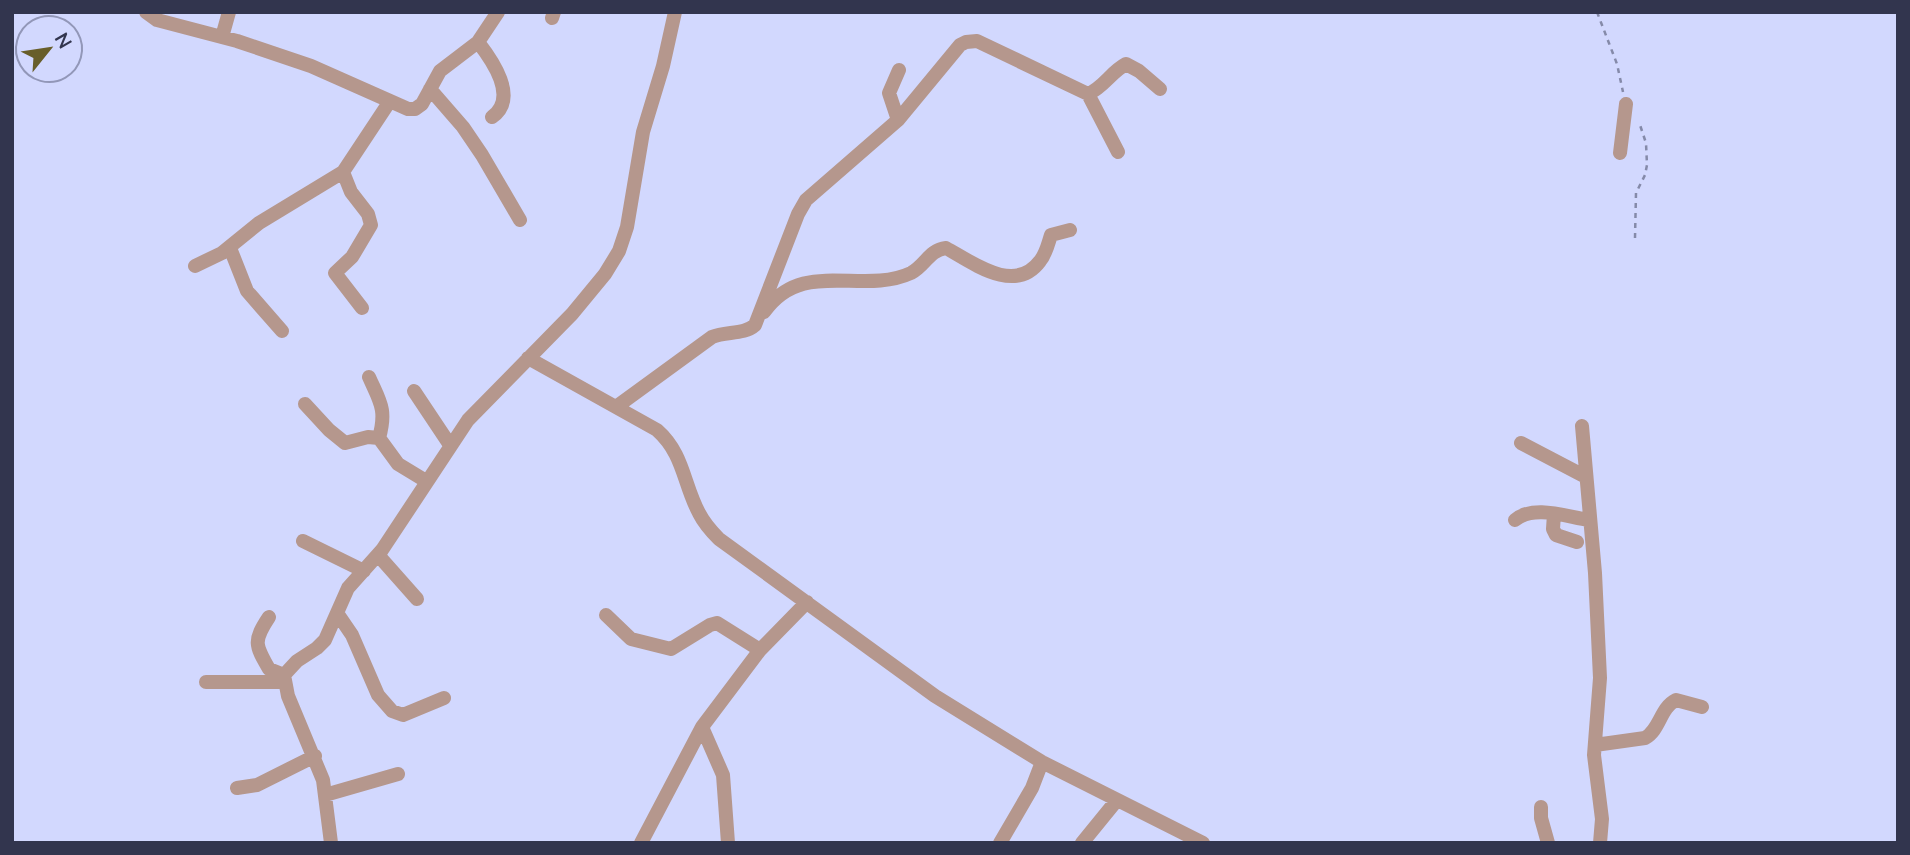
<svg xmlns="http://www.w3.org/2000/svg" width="1910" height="855" viewBox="0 0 1910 855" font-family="'Nunito Sans',sans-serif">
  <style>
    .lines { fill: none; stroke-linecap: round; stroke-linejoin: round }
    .path { stroke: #858aa9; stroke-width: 2.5; stroke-dasharray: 5 5; stroke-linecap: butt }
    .minor { stroke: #b5978d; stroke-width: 14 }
  </style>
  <rect width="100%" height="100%" fill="#d2d8fe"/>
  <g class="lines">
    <path class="path" d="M 1597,12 L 1617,64 L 1623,92
      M 1635,238 L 1636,193 L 1645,175 L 1647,165 L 1646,143 L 1639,122"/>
    <path class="minor" d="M 146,12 L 157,20 L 237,41 L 311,66 L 408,109 L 415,109 L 422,104 L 440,71 L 478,42 L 498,12
      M 552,18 L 554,12
      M 222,37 L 229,12
      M 478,42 C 492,60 519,98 492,117
      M 430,89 L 463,127 L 482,155 L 520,220
      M 1088,94 L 1118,152
      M 898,120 L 889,93 L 899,70
      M 1620,153 L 1626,104
      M 343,172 L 351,192 L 368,214 L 371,225 L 352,257 L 335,273 L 362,308
      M 230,248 L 247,291 L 282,331
      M 195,266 L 222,253 L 259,223 L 343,172 L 390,101
      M 764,312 C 803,257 861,296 911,273 C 925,266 929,250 946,248 C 973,263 1015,295 1040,261 C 1046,254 1048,244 1051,235 L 1070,230
      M 528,358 L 657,430 C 684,454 683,483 699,513 C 704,523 711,531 719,539 L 935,696 L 1042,762 L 1203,843
      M 369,377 C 380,402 387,409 379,438
      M 414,391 L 450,445
      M 305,404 L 329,430 L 345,443 L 368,437 L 379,438 L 398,464 L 426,481
      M 616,407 L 712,337 C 726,331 744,335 755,325 L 798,214 L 806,200 L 898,120 L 960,45 L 966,42 L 977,41 L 1088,94 C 1104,87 1111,72 1126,64 L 1139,71 L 1160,89
      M 1582,426 L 1595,573 L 1600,678 L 1594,755 L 1602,819 L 1600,843
      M 1521,443 L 1586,477
      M 1554,514 L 1553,529 L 1556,535 L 1577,542
      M 1515,520 C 1534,504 1567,517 1589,520
      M 303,541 L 364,571
      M 378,555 L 417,599
      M 337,613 L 352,635 L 378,695 L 392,711 L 403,715 L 444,698
      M 606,615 L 631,639 L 671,649 L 710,625 L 717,623 L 760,650
      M 269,617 C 253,641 255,645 269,669 L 284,675
      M 206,682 L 284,682
      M 702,727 L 723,775 L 728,843
      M 1595,745 L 1645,738 C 1660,730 1660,708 1676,700 L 1702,707
      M 237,788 L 257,785 L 315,756
      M 325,795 L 398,774
      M 1541,807 L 1541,818 L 1548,843
      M 331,843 L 323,780 L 288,696 L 284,675 L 297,661 L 317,648 L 325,640 L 348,588 L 382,550 L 468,420 L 572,314 L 605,274 L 619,251 L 627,227 L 643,132 L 663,66 L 675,12
      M 641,843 L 702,727 L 760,650 L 807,602
      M 1000,843 L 1032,788 L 1042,762
      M 1082,843 L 1117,800"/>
  </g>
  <rect width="1910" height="855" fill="none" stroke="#32354e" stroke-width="28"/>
  <g transform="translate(49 49) rotate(60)"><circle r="33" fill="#d2d8fe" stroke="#9297b8" stroke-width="2"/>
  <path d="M0-5L12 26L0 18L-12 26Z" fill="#685e2a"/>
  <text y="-10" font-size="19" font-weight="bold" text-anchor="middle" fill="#32354e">N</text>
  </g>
</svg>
